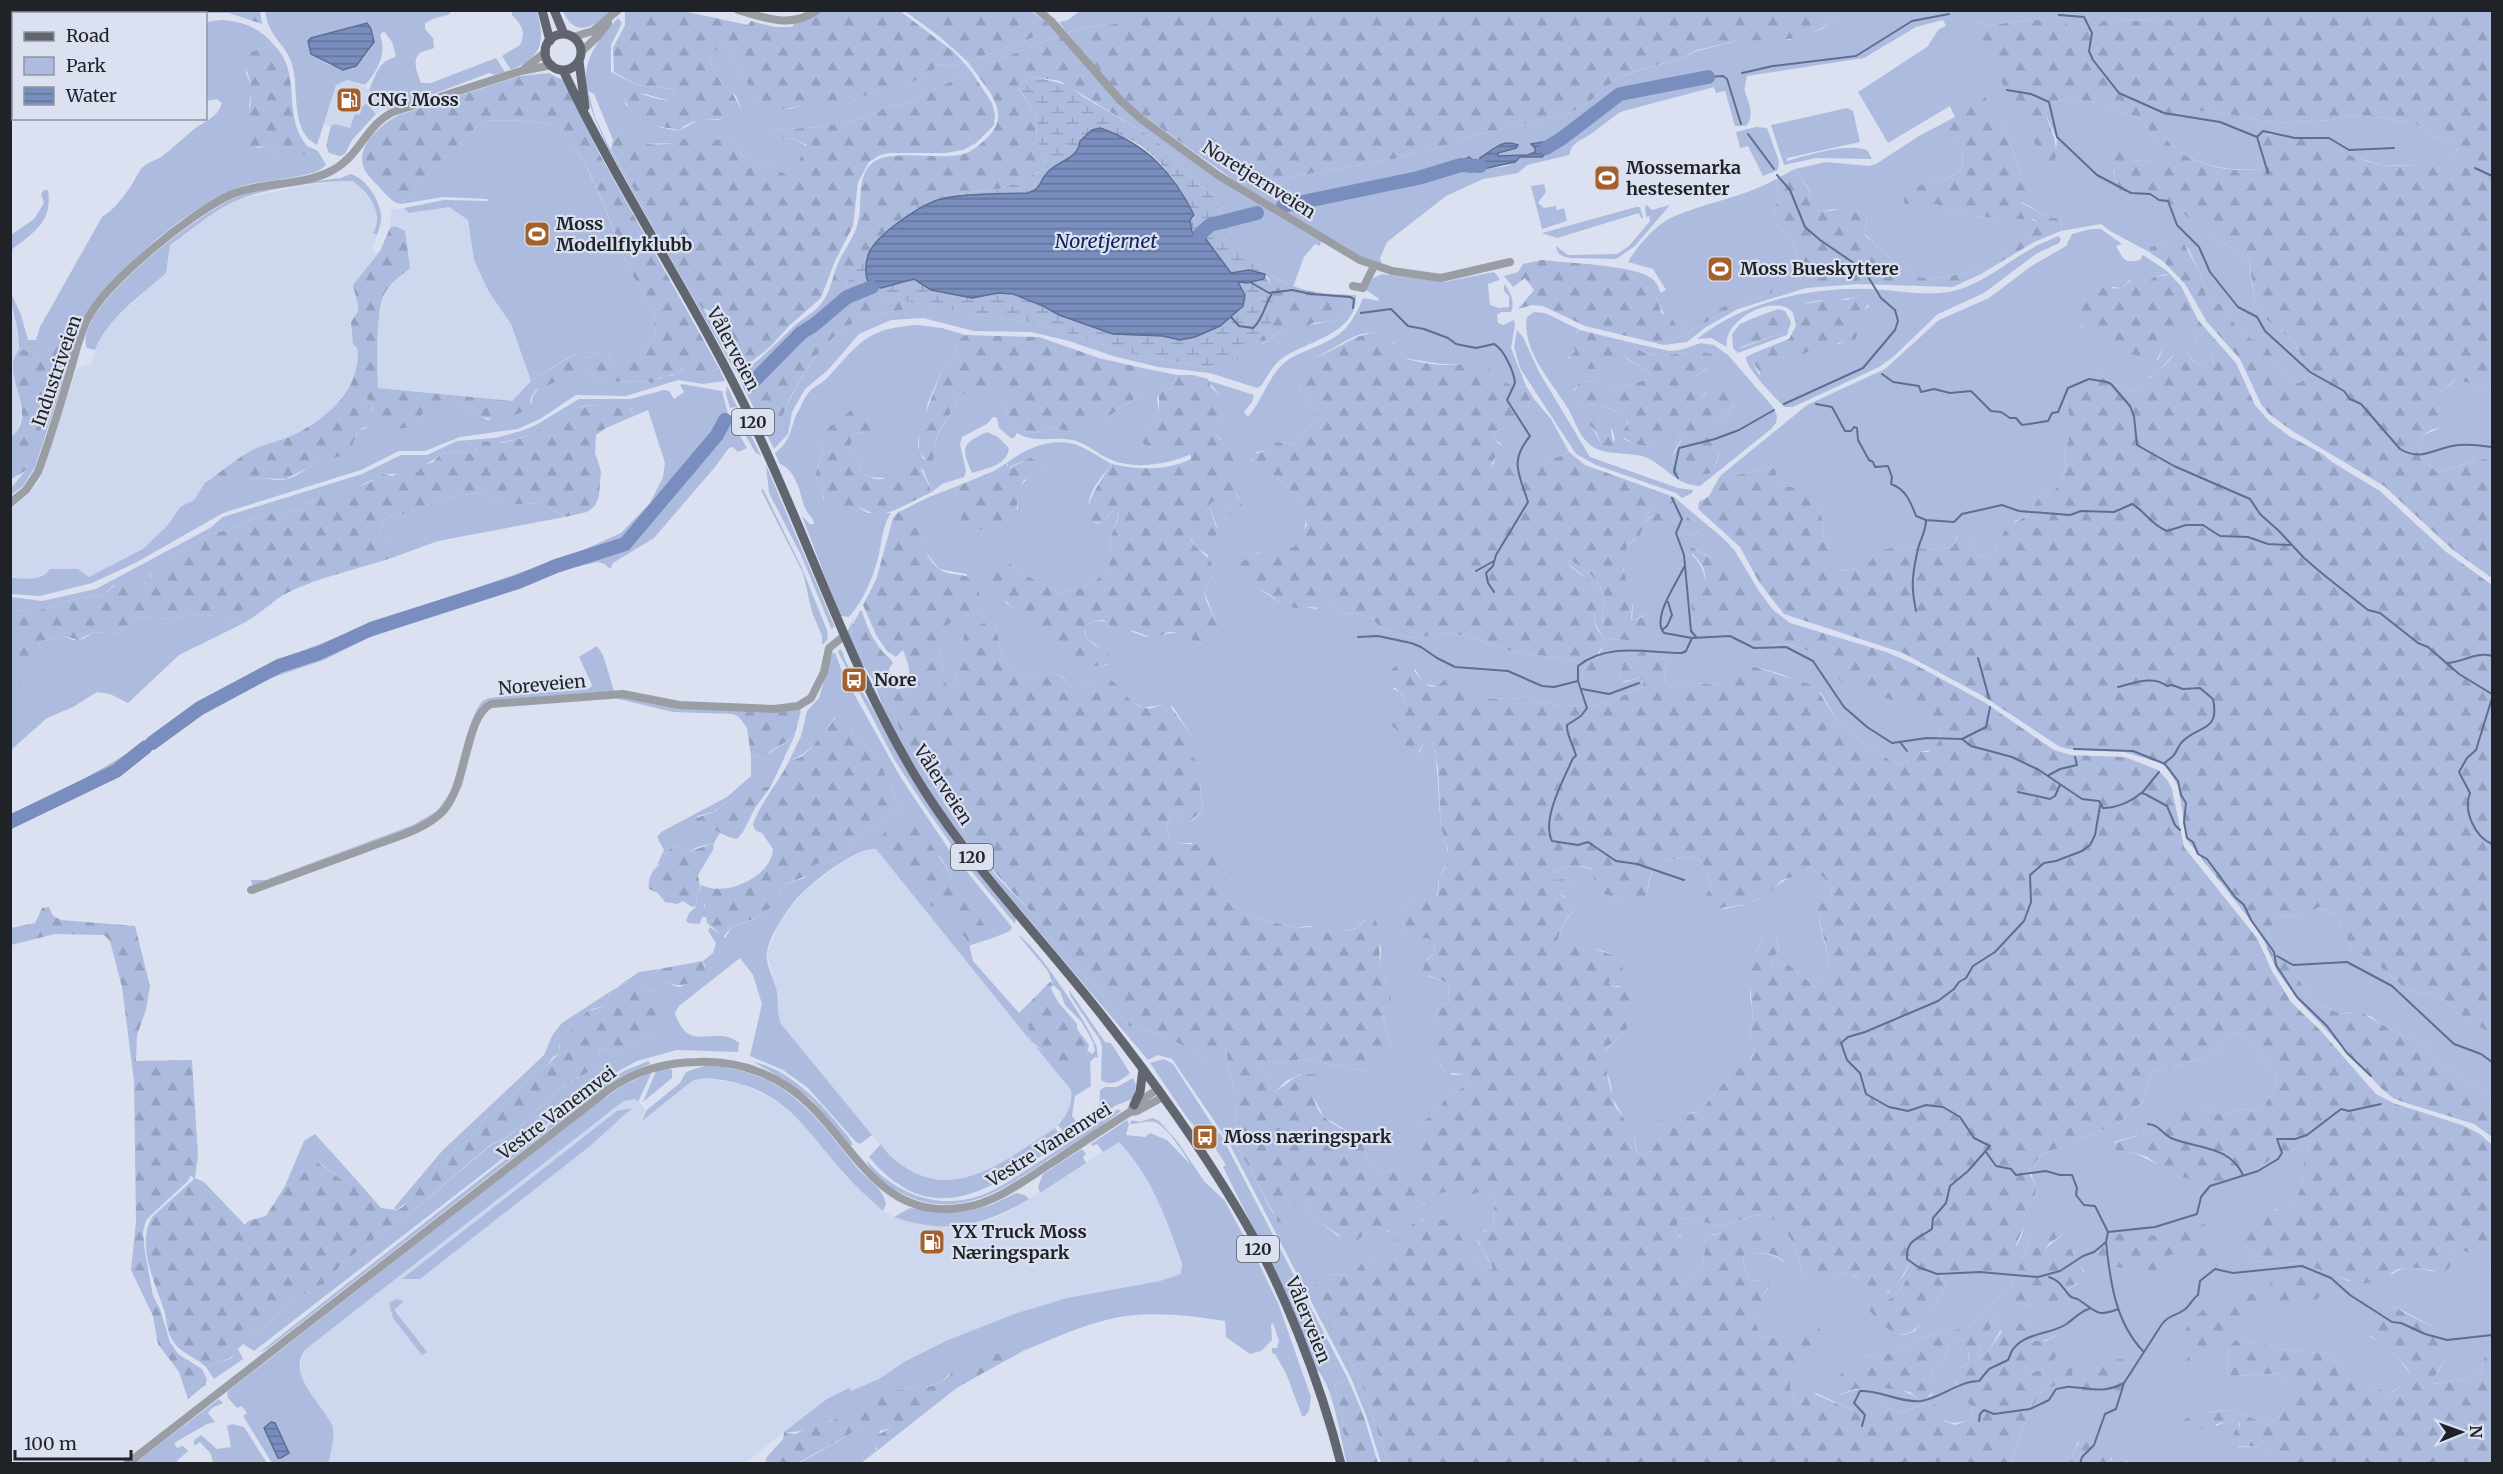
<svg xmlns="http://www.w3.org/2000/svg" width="2503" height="1474" viewBox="0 0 2503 1474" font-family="Merriweather,serif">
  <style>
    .built { fill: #cdd7ed }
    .green { fill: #adbcde; fill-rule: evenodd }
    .forest { fill: url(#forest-firs); fill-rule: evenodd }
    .wetland { fill: url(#wetland-marsh); fill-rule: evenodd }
    .water { fill: url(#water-rules); stroke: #5e6e91; stroke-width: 1.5 }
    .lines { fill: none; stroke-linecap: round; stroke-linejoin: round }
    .stream { stroke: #5e6e91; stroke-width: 2 }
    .river { stroke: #798ebf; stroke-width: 14 }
    .minor { stroke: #9a9da4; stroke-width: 8 }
    .major { stroke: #606570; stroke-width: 9 }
    .labels { text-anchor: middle; stroke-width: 4.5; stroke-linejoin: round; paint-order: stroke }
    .shield { fill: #dbe1f0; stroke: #575b63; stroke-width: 1.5 }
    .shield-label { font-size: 16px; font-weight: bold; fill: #1f2227 }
    .poi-label { font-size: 18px; font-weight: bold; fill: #1f2227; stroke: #dbe1f0; text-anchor: start }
    .street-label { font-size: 18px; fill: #1f2227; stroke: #dbe1f0 }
    .water-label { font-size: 20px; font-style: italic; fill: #10235d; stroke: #dbe1f0 }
  </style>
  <defs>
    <pattern id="forest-firs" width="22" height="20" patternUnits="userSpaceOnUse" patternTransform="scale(1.5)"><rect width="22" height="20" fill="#adbcde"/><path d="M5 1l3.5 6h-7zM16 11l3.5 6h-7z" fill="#94a1be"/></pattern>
    <pattern id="wetland-marsh" width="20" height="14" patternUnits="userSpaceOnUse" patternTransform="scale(1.5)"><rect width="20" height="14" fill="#adbcde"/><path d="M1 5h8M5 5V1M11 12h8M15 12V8" fill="none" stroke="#94a1be"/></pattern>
    <pattern id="water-rules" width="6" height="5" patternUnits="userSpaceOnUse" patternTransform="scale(1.5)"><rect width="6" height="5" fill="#798ebf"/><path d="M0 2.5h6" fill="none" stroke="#63749b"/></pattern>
  </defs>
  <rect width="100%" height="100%" fill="#dbe1f0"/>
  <path class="built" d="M 347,80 L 363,86 L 369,90 L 384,109 L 376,114 L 375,111 L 360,116 L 355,114 L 351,128 L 333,124 L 331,127 L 324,124 L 336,84 Z
    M 348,181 L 353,181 L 358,184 L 376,207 L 378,224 L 374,233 L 377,235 L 372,250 L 377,254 L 353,285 L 358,305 L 358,311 L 351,322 L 353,344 L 358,349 L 359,366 L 354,382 L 333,410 L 290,437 L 257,448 L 205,483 L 194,500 L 180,507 L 168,525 L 143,549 L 94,576 L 89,577 L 83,572 L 48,573 L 40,578 L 11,578 L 11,507 L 31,492 L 40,479 L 77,368 L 91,364 L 100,337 L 109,324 L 166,273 L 170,245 L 211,215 L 237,200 L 301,186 Z
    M 449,207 L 468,220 L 474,260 L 490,292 L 511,324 L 531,381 L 512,401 L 378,388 L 376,358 L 378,322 L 385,292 L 410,268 L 395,226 L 390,228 L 391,210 L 404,208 L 409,213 Z
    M 10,305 L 19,339 L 19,349 L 12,362 L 22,414 L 16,432 L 11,437 Z
    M 872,848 L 876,849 L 1071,1090 L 1072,1099 L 1069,1109 L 1055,1128 L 1006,1160 L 976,1175 L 957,1181 L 934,1180 L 920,1176 L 896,1161 L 884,1150 L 781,1024 L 777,1014 L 776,986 L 767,953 L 782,918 L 806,890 L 841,863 L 856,854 Z
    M 702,1077 L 741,1084 L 781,1103 L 805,1124 L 844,1174 L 883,1211 L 894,1217 L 967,1225 L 990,1220 L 1004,1214 L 1049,1187 L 1119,1141 L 1138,1164 L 1160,1200 L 1183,1272 L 1177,1277 L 1160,1281 L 1067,1298 L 1017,1313 L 948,1340 L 870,1384 L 850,1392 L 849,1389 L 784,1432 L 745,1463 L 329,1463 L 333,1434 L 301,1377 L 301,1359 L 306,1349 L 617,1106 L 624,1101 L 636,1098 L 647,1112 L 642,1119 L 692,1081 Z"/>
  <path class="green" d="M 265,11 L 452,11 L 448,15 L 435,18 L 425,23 L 425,29 L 433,38 L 434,48 C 430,50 423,51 420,53 C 411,61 418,74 421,83 L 431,83 L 496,58 L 505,72 L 495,75 L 489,73 L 399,107 L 384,109 L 369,90 C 373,82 378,64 388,60 C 391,58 394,58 396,56 L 392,42 L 384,31 L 380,35 C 387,54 378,70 365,85 L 347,80 L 336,85 L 317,145 C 290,131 299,92 293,68 C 288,44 269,40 265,11 ZM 366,23 L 374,42 C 356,76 338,74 310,52 L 309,41 L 313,37 Z
    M 512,11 L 537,11 C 545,42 543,56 511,70 L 502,56 L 520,45 C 526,32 522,25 512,15 Z
    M 563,11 L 611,11 C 595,27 575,39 563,11 Z
    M 1080,11 L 1133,11 C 1120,28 1114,23 1095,26 C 1086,27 1076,30 1067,33 L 1059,22 L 1068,20 Z
    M 1846,11 L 2200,11 L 2170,20 L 2103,21 L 2088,32 L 2078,32 L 2051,18 L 1989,25 L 1977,22 L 2055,162 L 2057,139 L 2045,113 L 2048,103 C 2076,96 2100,102 2126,114 C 2130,116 2139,118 2143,122 C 2146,125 2162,153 2164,158 L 2155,162 L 2131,160 L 2113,170 L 2116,182 L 2122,192 L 2147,194 L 2173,205 L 2196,224 L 2249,260 C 2251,275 2252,297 2260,311 C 2272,331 2303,337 2301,364 L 2306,370 L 2306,377 L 2300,383 C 2273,373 2278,360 2262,340 L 2253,340 L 2238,330 L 2224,307 L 2206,295 L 2200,273 L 2188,248 L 2173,239 L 2150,247 L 2149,252 L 2110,231 L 2101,224 L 2061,231 L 2062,223 L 2057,218 L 2048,217 L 2022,202 L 2022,175 L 2001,120 L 1950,136 L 1961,148 L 1963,166 C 1951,183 1927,184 1908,187 L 1905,204 L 1935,204 L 1972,216 L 2005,219 L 2027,217 L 2037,222 L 2036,228 C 2005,250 1983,273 1943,277 C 1936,278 1927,280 1920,277 C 1899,271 1881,249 1865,234 L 1867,214 L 1833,209 L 1820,212 L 1811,209 L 1809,201 L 1810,191 L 1795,169 L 1826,162 L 1869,166 L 1876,164 L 1919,136 L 1955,117 L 1950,106 L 1888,143 L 1858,92 L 1927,47 L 1939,29 L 1946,26 L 1943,20 L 1916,27 L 1864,58 L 1747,76 C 1746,81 1744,87 1745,92 C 1749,103 1755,116 1746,126 L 1735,126 L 1725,91 L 1716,93 L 1714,87 L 1620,112 L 1591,134 L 1577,142 L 1572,147 L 1569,155 L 1527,165 L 1518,173 L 1483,179 L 1446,196 L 1387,242 L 1380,258 L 1382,264 L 1363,257 L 1238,183 L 1268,181 L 1393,159 L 1455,143 L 1476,135 L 1568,114 L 1588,103 L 1616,79 L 1640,70 L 1682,58 L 1697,51 L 1739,40 L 1789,40 L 1822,29 L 1829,21 ZM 1561,139 L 1542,157 L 1520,157 C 1511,172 1476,168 1461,164 L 1467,158 L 1473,158 L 1479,164 L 1480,158 L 1496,146 L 1509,142 L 1516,148 L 1498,153 L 1498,156 L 1528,156 L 1535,153 L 1535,148 L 1531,144 Z
    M 618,18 L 622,23 L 611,45 L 611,72 L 637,85 L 672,89 L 676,97 L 670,101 L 645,94 L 623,94 L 626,105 L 659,127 L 679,131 L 700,119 L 718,120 L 740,114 L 742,110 L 736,96 L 722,84 L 710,62 L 711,55 L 724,43 L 758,102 L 790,109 L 801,106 L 843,106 L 880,89 L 898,89 L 932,72 L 938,64 L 953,66 L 964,63 L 971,71 L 909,103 L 887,107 L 861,119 L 819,127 L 774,130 L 773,138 L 793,139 L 807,146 L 790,177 L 768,164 L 742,156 L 737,144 L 728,138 L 716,142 L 690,137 L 676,143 L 643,144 L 632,142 L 620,134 L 613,140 L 594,94 L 588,91 L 595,117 L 607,143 L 721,339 L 734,368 L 739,366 L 736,351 C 745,357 753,356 763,353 L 736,373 L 609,150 C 583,94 570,67 618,18 Z
    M 221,20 C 243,21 260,28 274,45 L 250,52 L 246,73 L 252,87 L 249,106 L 257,148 L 268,146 L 276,148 L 279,157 L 284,160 L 303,155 L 307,146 L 318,151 L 326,165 C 315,179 263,179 243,186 C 192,202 110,274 83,320 L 35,467 L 23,486 L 11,495 L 11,488 L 25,471 L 69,348 L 35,358 L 33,352 L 19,349 C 20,329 11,311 10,291 L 21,315 L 28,340 L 36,340 L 40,327 L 102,217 C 113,211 124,196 131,186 C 135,180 138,171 144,166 C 150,161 158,160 164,155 C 174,147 182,139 192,131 C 203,121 217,119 222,103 L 217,99 L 206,101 L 206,22 Z
    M 1050,25 L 1060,36 L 973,69 L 968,62 L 1037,36 Z
    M 367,103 L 376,114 L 352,140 L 345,154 L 340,156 L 329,153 L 326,146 L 331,126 L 335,124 L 350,128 L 355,114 L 360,115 L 362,107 Z
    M 1123,108 L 1216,179 L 1321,241 L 1320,246 L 1315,244 L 1304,257 L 1293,287 L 1274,277 L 1269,279 L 1233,239 L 1219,211 L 1214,196 L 1191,178 L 1155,139 L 1120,118 Z
    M 1847,108 L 1853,111 L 1860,142 L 1787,158 L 1786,152 L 1787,161 C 1810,155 1844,143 1867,150 L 1872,159 L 1816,158 L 1784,165 L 1771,125 Z
    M 2185,111 L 2210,111 L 2275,123 L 2332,120 L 2353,115 L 2382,118 L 2416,124 L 2434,137 L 2453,141 L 2457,151 L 2454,160 L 2443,165 L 2382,165 L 2271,134 L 2253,139 L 2253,149 L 2263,169 C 2231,172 2188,166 2167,140 C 2161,133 2157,129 2158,120 Z
    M 484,120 C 506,121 532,119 553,125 C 583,135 616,241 630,270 C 637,285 647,299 655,314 L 653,320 L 656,332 L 645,350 L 622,368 L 614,365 L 608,352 L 597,352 L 590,358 L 574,354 L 531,381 L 511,324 L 489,292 L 474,260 L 468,220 L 449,207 L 409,213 L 404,208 L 444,200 L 489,201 L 487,199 L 443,197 L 401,204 L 435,166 Z
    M 1756,127 L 1767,128 L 1779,161 L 1778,170 L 1763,176 L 1748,146 L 1740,148 L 1736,132 Z
    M 350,174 C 365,177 380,200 381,215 C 382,222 379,229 377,235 L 373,233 C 385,214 369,193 353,181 C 320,181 261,188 231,203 C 209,214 190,231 170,245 L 166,273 C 141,296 107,318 95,350 L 87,348 C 69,310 208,206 241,195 C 272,184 309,182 341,178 Z
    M 1776,179 C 1780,191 1781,198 1773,209 L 1778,227 L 1793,239 L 1801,282 L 1806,288 L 1738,309 L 1706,327 L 1687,342 L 1664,345 L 1730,309 L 1771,293 L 1772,288 L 1676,326 C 1665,316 1660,310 1656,295 L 1666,290 L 1653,269 L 1628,262 C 1638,245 1657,223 1675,216 C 1708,202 1744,197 1776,179 Z
    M 1544,184 L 1546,192 L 1538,203 L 1544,208 L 1556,206 L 1557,210 L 1564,208 L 1567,221 L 1542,229 L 1531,186 Z
    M 44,190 L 48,190 C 53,222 33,233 11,250 L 11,235 L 34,219 L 44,203 L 41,194 Z
    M 1647,205 L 1652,210 L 1670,205 L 1635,246 L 1616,259 L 1570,258 C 1563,257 1557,255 1556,246 L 1568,255 L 1617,254 L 1629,246 L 1650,221 L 1649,216 L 1646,217 L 1645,207 Z
    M 1636,207 L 1640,207 L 1643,218 L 1641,218 L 1639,213 L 1557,238 L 1542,233 Z
    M 2091,229 L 2101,229 L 2122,244 L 2116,246 C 2124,259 2123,264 2140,260 L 2143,255 L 2167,271 L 2167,274 L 2154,277 L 2141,287 L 2139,282 L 2130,280 L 2122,288 L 2112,287 L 2080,326 L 2113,344 L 2120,353 L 2130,353 L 2158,360 L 2167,339 L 2179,333 L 2186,324 L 2192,331 L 2198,346 L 2211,353 L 2214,362 L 2212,366 C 2199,367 2193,362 2187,352 L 2172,356 L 2154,376 L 2149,377 L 2141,386 L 2130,392 L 2097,374 L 2064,396 L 2069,414 L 2069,440 L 2064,452 L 2066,468 L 2055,490 L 2041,494 L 2028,515 L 2015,521 L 1998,542 L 1996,551 L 1982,557 L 1977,556 L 1966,535 L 1957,536 L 1953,547 L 1937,550 L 1899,546 L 1874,558 L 1863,569 L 1835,571 L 1828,542 L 1823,536 L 1824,528 L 1820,510 L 1825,500 L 1810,487 L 1781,487 L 1775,480 L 1773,468 L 1725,477 L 1720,476 L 1807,405 L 1885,369 L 1939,320 L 1989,298 L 2030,267 L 2066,246 L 2072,234 Z
    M 2058,236 L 2061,239 L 2059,243 L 2036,254 L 1984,293 L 1938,314 L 1893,357 L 1879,367 L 1793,407 L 1784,407 C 1775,397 1745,368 1746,357 L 1754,353 L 1752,361 L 1759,375 L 1769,361 L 1784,357 L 1797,357 L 1819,346 L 1839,344 L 1847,338 L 1856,328 C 1855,319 1861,311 1869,306 L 1862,295 C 1840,304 1810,293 1793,313 C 1777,292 1722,319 1727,347 L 1711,338 L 1697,339 C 1744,301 1811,287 1870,289 C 1896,290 1923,296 1948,292 C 1978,287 2003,265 2029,250 C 2038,244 2048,241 2058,236 Z
    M 1494,272 L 1499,278 L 1499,280 L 1488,284 L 1490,305 L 1499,308 L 1509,307 L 1509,296 L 1504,291 L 1504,284 C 1511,291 1515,303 1511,312 L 1501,312 L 1497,315 L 1498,323 L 1503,325 L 1514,320 L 1515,326 L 1511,348 L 1526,386 L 1517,387 L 1497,379 L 1479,365 L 1441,364 L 1404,358 L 1394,343 L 1386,346 L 1382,344 L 1377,333 C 1355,329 1331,353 1311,359 L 1298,386 L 1314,410 L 1316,419 L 1296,444 L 1277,442 L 1266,451 L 1256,452 L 1252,461 L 1254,464 L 1275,476 L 1291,491 L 1300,495 C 1309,514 1308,531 1294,547 L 1258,553 L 1243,561 L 1252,586 C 1262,589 1269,596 1278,601 C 1289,606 1304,606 1316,609 L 1327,602 L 1331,603 L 1338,613 L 1360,614 L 1371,618 L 1383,630 L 1413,638 L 1446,633 L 1468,636 L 1514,652 L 1578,661 L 1582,666 L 1583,684 L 1598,682 C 1597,666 1594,655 1607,644 L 1595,623 L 1596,589 L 1585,577 L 1567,563 L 1570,560 C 1581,567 1596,575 1601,589 C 1608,607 1595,624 1610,639 L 1631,640 L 1652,635 L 1643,615 L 1635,620 L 1632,619 L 1633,605 L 1625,588 L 1623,563 L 1627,546 L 1635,540 L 1643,528 L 1684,528 L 1689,535 L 1699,532 C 1695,515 1686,518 1673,515 C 1660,513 1649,513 1643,526 L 1644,518 L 1658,504 L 1671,504 L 1675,501 L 1674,497 L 1725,540 L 1735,551 L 1759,591 L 1758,593 L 1743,582 L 1739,574 L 1729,563 L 1701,553 L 1698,550 L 1692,555 C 1702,564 1709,578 1701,590 C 1698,595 1694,597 1691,602 L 1692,616 L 1696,628 C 1706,632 1714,630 1723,632 C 1737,634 1748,646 1762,648 C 1768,648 1774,645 1780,644 C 1784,643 1792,646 1797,647 C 1824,653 1831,676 1851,688 C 1876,703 1937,695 1941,730 C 1941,738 1937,745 1932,750 L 1920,752 L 1914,758 L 1898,765 L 1860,741 L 1840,724 L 1821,693 L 1784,675 L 1749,665 L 1719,685 L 1695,683 L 1669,687 L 1664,682 L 1667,662 C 1645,639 1647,655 1624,661 L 1619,678 L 1624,682 L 1640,678 L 1644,681 L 1642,687 L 1610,701 L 1590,706 L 1561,705 L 1510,698 L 1479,699 L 1465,687 L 1442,681 L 1437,686 L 1424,684 L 1415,669 L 1393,689 L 1400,692 L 1404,699 L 1399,729 L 1401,733 L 1401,744 L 1419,753 L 1425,741 L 1432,741 L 1433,743 C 1439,771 1438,799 1441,827 C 1443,838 1449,847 1448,859 C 1447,867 1443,869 1440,876 C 1435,886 1442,891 1433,901 L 1415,901 L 1402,905 C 1401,919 1402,929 1411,940 L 1428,938 L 1435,945 L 1434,954 L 1427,959 L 1428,976 L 1448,983 L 1449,1002 L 1437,1009 L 1430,1058 L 1439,1062 L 1444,1070 L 1453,1075 L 1466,1074 L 1471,1078 L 1469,1084 L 1446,1098 L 1433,1115 L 1424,1120 L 1420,1128 L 1423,1154 L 1434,1162 L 1433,1171 L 1416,1178 L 1393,1169 L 1382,1174 C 1368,1167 1365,1152 1361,1139 L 1324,1117 L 1301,1074 L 1286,1081 L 1276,1091 L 1271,1090 L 1268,1078 L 1256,1063 L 1259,1060 L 1280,1063 L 1301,1059 L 1367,1071 L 1391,1046 L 1383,1015 C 1396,1000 1390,988 1382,972 C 1378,963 1383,952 1380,944 C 1377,935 1369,927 1364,920 L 1357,928 L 1342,931 L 1309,926 L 1296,928 L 1250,916 L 1226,901 L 1192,843 L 1177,843 L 1169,838 L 1167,825 L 1173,810 L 1178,809 L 1183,821 L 1192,821 L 1203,810 L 1198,763 L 1191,754 L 1191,735 L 1173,707 L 1164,704 L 1144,708 L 1129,701 L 1116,685 L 1105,678 L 1074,689 C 1069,685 1066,679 1061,676 C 1050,668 1040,675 1029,676 C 1001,677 998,642 996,622 L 963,639 C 963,654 961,675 951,687 L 946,684 C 941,667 934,631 953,620 C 961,615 973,615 982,613 L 981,604 L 966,574 L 939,569 L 925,551 L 915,523 L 899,512 L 929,497 L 955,487 L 960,510 L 978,528 L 987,528 L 1018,509 C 1015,485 1024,480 1043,470 L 1041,462 L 1023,461 L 1008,468 L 1008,462 C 1027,448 1051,438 1074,444 C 1087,448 1100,458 1112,464 C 1103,475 1092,487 1089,501 C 1087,511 1091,530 1104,521 C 1108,518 1111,513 1114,510 L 1118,510 C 1119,521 1112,527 1111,538 C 1110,545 1112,554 1110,562 C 1104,581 1079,590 1060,593 L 1016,570 L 1009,562 L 1005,602 C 1038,627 1060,670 1108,665 C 1106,661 1105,653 1102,650 C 1093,640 1083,642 1086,625 C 1098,620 1105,618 1114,629 L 1130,631 L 1147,637 L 1179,632 L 1203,645 L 1217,625 L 1204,591 L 1213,576 L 1207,554 L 1195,548 L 1190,536 L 1193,531 L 1217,527 L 1209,505 L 1214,501 L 1220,501 L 1234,521 L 1240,519 L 1244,512 L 1232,482 L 1235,452 L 1223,446 L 1221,439 L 1213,432 L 1213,427 L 1219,421 L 1221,405 L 1219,394 L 1207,380 L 1254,395 L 1252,402 L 1244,412 L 1248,417 C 1262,401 1268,377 1284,363 C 1291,357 1300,353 1308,350 C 1340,337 1350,330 1363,298 L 1379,301 L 1378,298 L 1366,290 L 1373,278 L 1382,274 L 1444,282 Z
    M 1353,295 L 1356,295 C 1358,333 1308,341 1284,357 C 1274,363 1268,376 1261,386 L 1257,388 L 1210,373 L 1158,367 L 1113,356 L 1069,341 L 1031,332 L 974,331 L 923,318 L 891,320 L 859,334 L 828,370 L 805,389 L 792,412 L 788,434 L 774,449 L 768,437 C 783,428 782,413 790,399 C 804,371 826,337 855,322 C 870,314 887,312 904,310 L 903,300 L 979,315 L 1041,324 L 1128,353 L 1208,368 L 1239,360 L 1255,345 L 1263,344 L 1284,329 L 1332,321 L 1342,312 Z
    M 1785,311 L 1791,322 L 1787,335 L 1738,353 L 1733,348 L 1732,334 L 1740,324 L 1751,319 L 1751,324 L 1735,341 L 1741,348 L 1784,332 Z
    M 1534,312 L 1545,313 L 1580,330 L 1576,332 L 1574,354 L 1568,358 L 1580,369 L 1615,369 L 1624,357 L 1651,374 L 1649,379 L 1614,388 L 1593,381 L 1580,382 L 1574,390 L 1580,406 L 1596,404 L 1619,412 L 1628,408 C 1631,421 1623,426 1624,439 L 1634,444 L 1649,447 L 1655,439 C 1662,438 1677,435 1683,437 C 1673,453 1667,459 1679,476 C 1700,475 1719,476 1719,449 C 1720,442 1713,433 1711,426 L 1714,420 L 1724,417 L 1735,404 L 1705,392 L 1701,398 L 1694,384 L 1694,377 L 1707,369 L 1721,356 C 1712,354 1701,352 1692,352 C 1674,353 1646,362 1633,343 L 1669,351 L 1680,350 L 1701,343 L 1714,345 L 1728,355 L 1773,407 L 1777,416 L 1776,423 L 1771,429 L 1700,486 C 1674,485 1667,466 1645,457 C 1627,451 1602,457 1588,443 C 1578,434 1574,418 1567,407 C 1552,382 1521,350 1527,317 ZM 1598,418 L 1602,424 C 1611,424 1614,432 1615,440 L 1609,447 L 1600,442 L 1592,427 Z
    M 917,325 L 942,328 L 965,335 L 957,342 L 954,355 L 942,370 L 928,403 L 923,425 L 918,434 L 918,445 L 923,459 L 933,462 L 937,436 L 955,406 L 956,395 C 971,391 986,387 1002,392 L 1007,406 L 1005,416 L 1015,428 L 1035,433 L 1051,427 L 1070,432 L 1105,419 L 1140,395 L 1140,374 L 1138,367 L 1177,375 L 1172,388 L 1163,390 L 1157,398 L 1159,413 L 1141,432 L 1149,447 L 1190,452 L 1192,454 C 1165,465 1132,471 1105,457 C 1094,451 1084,442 1072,440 C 1052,436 1036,444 1017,433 L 1014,438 L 1011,438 L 999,428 L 997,418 L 993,417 L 987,424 L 962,437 L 960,444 L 966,471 L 964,477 L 942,484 L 932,492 L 923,469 C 902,474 882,483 862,474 L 859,462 L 850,446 C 852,438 855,432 863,432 L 837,423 L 826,427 L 820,440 L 823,449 L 815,476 L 823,491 L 823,500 L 856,506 L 868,513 L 891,513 C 882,526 882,543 878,558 C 873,578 863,601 849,617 L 840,616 L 802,516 L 810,524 L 814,524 C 813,516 808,515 805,508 C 800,494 797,471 780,464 L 775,453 C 794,438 789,427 799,410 C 802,403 806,395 811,390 C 817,385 824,382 829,376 C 860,342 868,328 917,325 Z
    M 1517,330 L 1523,337 L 1539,372 L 1590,457 L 1678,488 L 1693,490 L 1692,493 L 1682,498 L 1676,493 L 1596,465 L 1576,454 L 1520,368 L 1514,347 Z
    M 685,368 C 697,372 708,374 719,368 L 725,381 L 703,384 L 678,380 L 626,396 L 576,395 L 540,419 L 518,429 L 460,437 L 425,451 L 399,451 L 361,470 L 223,513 L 137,562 L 92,583 L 40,596 L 11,594 L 10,578 C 24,578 42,582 50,569 L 78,569 L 89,577 L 143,549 L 168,525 L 180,507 L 194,500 L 205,483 C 222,492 234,482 250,479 C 262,476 276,482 287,479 C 297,477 304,469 312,465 C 333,454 349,459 358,431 L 366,428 L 361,407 L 364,398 L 371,401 L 373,411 L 414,426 L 425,410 L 455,404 L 459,401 L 468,404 L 470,412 L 488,420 L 532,403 C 531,383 568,377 583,371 L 610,382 L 644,381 L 649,383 L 666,376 L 672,376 Z
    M 2456,379 L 2492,390 L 2492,458 C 2472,459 2456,469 2437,472 L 2420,455 L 2423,435 L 2447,425 L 2439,394 Z
    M 682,384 L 722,391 L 728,414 L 747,448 L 738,452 L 733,447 L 729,448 L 715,467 L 654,538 L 613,563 L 610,569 L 605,564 L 598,562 L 561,570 L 517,589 L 368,638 L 324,660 L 268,679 L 201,716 L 154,749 L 149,739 L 202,701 L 281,659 L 366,626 L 579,552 L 621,533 L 650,503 L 663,477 L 665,463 L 648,410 L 634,416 L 631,409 C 616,406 590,403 576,408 C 569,410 563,417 557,421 C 551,425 532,434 524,437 C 508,442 492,443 475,448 L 476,452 L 472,454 L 462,451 L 441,454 C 433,462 423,464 418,472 C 416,472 389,475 387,474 C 376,479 366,482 355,488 C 337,497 315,491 302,510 L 259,515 L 231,529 L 204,536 L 187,549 L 176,553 L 166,567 L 154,567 L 144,572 L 150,572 L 151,581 L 148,585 L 144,583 L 114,585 L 103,595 L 73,599 L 57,606 L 31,612 L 23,610 L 11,611 L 11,597 L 42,601 L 96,589 L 210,528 L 223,517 L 362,474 L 401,455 L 427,455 L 457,441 L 495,438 L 521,431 L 534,426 L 579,399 L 630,399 L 664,390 L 669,391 L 674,399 L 684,392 L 680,385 Z
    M 727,386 L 761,456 L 755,452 L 736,419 L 740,416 L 736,407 L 730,408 L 726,394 Z
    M 1534,399 L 1551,419 L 1569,452 L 1543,463 L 1510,463 L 1492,467 L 1501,444 L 1494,439 L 1495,433 L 1500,429 C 1510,429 1516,425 1520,416 L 1518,410 L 1528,408 L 1529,403 Z
    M 987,432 L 998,437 L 1009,448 C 1007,466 987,468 972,473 C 961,447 961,444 987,432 Z
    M 766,465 L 834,625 L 833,629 L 831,628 L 802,557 L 769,493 Z
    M 763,489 L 801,566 L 827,630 L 828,639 L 822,645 L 822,636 L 812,612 L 803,573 L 761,490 Z
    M 480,492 L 508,505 L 541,503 L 565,517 L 438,541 L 397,556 L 395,549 L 386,541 L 380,530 L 382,522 L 387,517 L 409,513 L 441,499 Z
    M 199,614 L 220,617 L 242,624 L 179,655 L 128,703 L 110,694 L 97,692 L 73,707 L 47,718 L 11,750 L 11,665 C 26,658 27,663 41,649 L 39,642 L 64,636 L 73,640 L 83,639 L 94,632 L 119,634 L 135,618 L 140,616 L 169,619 Z
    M 854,618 L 851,629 L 854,640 L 896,718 L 908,745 L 952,815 L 996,876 L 1032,913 L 1064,956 L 1100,992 L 1129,1026 L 1165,1036 L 1208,1059 L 1218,1043 L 1225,1046 L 1235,1099 L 1236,1146 L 1252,1172 L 1273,1214 L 1289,1209 L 1292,1203 L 1304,1203 L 1321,1223 L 1338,1236 L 1358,1240 L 1370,1230 L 1385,1230 L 1388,1232 C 1401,1226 1404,1220 1408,1207 L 1425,1204 L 1432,1196 L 1446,1191 L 1483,1190 L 1495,1196 L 1493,1226 L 1490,1230 L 1483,1231 L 1478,1242 L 1493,1269 L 1485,1271 L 1473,1260 L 1456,1230 L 1423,1219 C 1401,1226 1399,1258 1377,1262 L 1372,1258 L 1354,1274 L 1324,1275 L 1318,1303 L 1347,1358 L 1358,1373 L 1388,1463 L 1381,1463 L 1367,1418 L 1351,1378 L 1228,1141 L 1172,1059 L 1158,1055 L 1148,1060 L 1005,891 L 943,812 L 901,743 L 886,715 L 873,680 L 858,657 L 848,635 L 848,630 Z
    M 597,646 L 603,655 L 614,691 L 498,700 L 489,702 L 479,710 L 450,798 L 435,815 L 407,830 L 262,884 L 252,885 L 251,880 L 266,880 L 413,825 L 437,811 L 452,790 C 459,770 469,713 483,701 C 487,698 491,698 496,697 L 590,688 L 592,685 L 579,657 Z
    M 840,649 L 842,651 C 849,674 863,691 874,711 C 915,788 961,851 1016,918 L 1015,924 L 959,856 L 921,801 L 894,759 L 838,652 Z
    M 832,653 L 835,653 L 844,676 L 901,778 L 950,851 L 1012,927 L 1010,931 L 993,938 L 970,906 L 941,858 L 903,821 L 899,824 L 887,851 L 930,905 L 941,907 L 955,920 L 969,943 L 973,961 L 1019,1013 L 1029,1016 L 1029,1039 L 876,849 C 856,846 805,887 793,903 C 783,916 770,935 767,952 C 765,964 773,976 776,988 C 779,1000 776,1011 781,1024 L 872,1135 L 860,1144 L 856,1142 L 808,1088 L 783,1070 L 750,1056 L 762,1004 L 753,975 L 740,958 L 679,1006 L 675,1013 C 689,1056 714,1023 739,1043 L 738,1052 L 677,1050 L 637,1061 L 608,1077 L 254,1351 L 243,1344 L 238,1349 L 243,1359 L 214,1379 L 206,1367 C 216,1362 224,1362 233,1357 L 230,1345 L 262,1329 L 301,1295 L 317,1290 L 319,1284 L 327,1283 L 343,1262 L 369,1244 L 380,1232 L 405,1218 L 491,1145 C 517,1136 531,1113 552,1095 C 565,1084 581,1077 596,1067 L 600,1048 L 616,1054 L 661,1030 L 655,991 L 637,989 L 637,980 L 633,979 L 617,987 L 639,972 L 659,969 L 656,973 L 663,981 L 675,986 L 680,987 L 703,975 L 705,965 L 703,961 L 713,953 L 716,943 L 708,931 L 710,927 L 725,938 L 733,925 C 750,923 769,913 777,898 C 780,892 779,889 783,885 L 804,878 L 814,865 C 825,861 837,862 846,855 C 853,850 855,841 861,836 C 872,824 891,820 900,808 L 877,755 L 855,738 L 845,718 L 835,717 C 822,734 811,754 789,761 L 801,736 L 807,711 L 819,698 Z
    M 613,696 L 739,710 L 739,717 L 733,714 L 673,712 L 610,697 L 492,707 L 488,709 L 479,722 L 462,786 L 453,804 L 442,816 L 385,845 L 253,894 L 253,891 L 297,876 L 442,815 L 478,720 L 488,707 Z
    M 794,737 L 771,786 L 758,788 L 748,787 L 713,812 L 698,816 L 689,831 L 693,834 C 704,829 710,826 720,833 L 714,843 L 698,847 L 688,852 L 675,847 L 669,849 L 663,862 L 657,865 L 664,850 L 657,837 L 661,832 L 727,797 L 751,776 L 751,756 C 765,760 782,744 794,737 Z
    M 143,743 L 149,753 L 111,780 L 11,829 L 11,816 L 13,814 C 60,792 101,771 143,743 Z
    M 1686,857 L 1699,859 L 1707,872 L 1711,886 L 1705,897 L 1724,909 C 1733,906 1744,906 1752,902 C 1775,892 1778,878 1806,873 L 1810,866 L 1825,879 L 1832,892 L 1830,899 L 1822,903 C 1821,907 1818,912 1819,917 C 1820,936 1841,976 1815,987 L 1788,964 L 1771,966 L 1772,957 L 1779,951 L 1776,936 L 1762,933 L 1761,942 L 1755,953 L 1750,995 L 1753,1015 L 1750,1034 L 1754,1052 L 1746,1066 L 1726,1080 L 1699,1112 L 1689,1113 L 1652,1127 L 1652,1151 L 1644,1155 L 1637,1152 L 1634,1137 L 1611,1095 C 1614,1083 1604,1072 1604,1059 C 1604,1044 1620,1041 1626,1030 C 1634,1015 1617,1008 1635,996 L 1624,986 L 1610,986 L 1609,981 L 1621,962 C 1605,945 1582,947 1561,952 L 1553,948 C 1565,930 1560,922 1579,907 L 1559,893 L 1578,885 L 1571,877 L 1557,880 L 1551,877 L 1551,873 C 1563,866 1578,864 1591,869 C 1594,874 1594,882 1598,887 C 1607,900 1635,905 1647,895 C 1652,864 1656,862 1686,857 Z
    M 701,885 L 710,888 L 704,905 L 707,917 L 702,917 L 700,924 L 689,923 L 686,921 L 689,913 L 697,906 L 696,895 L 700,891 Z
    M 2318,907 L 2336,915 L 2352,950 L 2377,964 L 2408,991 L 2440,996 L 2460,1015 L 2492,1034 L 2492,1102 L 2468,1080 L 2442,1064 L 2426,1046 L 2381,1024 L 2370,1016 L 2350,1012 L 2342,1014 L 2316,1004 L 2293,971 L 2286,956 L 2267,935 L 2277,915 L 2300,917 Z
    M 1018,935 C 1036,945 1090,1026 1097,1048 L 1098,1058 L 1095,1057 L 1090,1062 L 1091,1086 L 1075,1096 L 1072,1116 L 1080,1126 L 1089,1122 L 1094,1107 C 1094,1124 1082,1131 1068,1138 L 1058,1125 C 1067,1115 1073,1104 1071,1090 L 1035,1046 L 1056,1058 L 1086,1057 L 1088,1051 L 1092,1054 L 1095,1051 L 1093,1042 L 1081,1021 L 1065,1005 L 1060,991 L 1053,985 L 1048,971 Z
    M 1069,990 L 1105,1042 L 1111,1043 L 1130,1073 C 1121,1081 1111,1087 1101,1080 L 1102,1047 L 1100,1040 L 1071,997 Z
    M 611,991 L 605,1006 L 592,1009 L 574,1028 L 566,1034 L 559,1044 L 559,1054 L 553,1057 L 547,1065 L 531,1073 L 523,1086 L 486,1117 L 470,1140 L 458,1146 L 444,1162 L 439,1163 L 411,1199 L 397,1210 L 394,1208 L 442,1151 L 544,1055 L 553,1034 L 562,1023 Z
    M 2237,1032 L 2245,1036 L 2251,1046 L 2276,1073 L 2277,1083 L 2265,1105 L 2255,1111 L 2239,1109 L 2222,1115 L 2201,1107 L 2162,1112 L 2146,1133 L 2114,1142 L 2117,1151 L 2135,1153 L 2185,1178 L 2241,1178 L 2274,1158 L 2292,1151 L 2307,1138 L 2313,1138 L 2304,1155 L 2304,1173 L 2301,1188 L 2289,1212 L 2282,1212 L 2275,1209 L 2244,1243 L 2254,1261 L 2304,1264 L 2317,1267 L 2349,1281 L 2393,1274 C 2404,1264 2418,1269 2431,1271 C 2436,1272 2444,1268 2450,1267 L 2455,1251 C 2480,1250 2475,1261 2492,1267 L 2492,1354 L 2485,1356 L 2480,1374 L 2462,1380 L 2432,1384 L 2431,1382 C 2443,1368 2447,1356 2446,1338 L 2433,1327 L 2396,1307 L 2383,1313 L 2370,1337 C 2386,1345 2404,1361 2411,1377 L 2408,1383 L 2389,1393 L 2344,1375 L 2341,1365 L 2328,1354 L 2288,1350 L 2243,1340 L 2229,1347 L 2227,1373 L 2232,1376 L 2282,1373 C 2299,1397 2287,1407 2270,1425 L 2231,1410 L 2209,1412 L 2216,1426 L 2228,1421 L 2239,1420 L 2239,1448 C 2255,1443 2271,1452 2282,1463 L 2135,1464 L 2126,1461 L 2125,1463 L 2109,1463 L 2112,1458 L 2078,1442 L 2070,1463 L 2011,1463 L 2021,1432 L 2039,1394 L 2072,1376 L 2046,1369 L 2033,1372 L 2024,1366 L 2031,1365 L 2057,1334 C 2049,1340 2042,1343 2031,1340 L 2041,1337 L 2042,1333 L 2027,1324 L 2000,1331 L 1989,1350 L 1979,1358 L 1977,1355 L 1985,1337 L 2006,1304 C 2032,1298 2028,1321 2060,1298 L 2061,1294 L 2077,1284 L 2084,1271 L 2075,1259 L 2074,1252 L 2047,1253 L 2044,1250 L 2063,1234 L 2039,1228 L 2030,1237 L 2013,1283 L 2008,1291 L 1984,1310 L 1971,1326 L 1921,1338 L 1897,1353 L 1865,1356 L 1845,1372 L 1839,1395 C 1862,1386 1897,1382 1918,1399 L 1931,1396 L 1937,1385 L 1931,1375 L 1933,1367 L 1944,1359 L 1952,1340 L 1960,1338 L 1966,1343 L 1968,1350 L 1968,1363 L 1962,1367 L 1956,1384 L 1973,1408 L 1971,1419 C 1946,1428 1943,1420 1925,1403 L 1901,1413 L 1883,1406 L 1852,1410 L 1816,1393 L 1804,1402 L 1793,1399 L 1790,1387 L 1790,1372 L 1810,1358 L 1802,1331 C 1792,1341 1775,1338 1762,1337 L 1755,1322 L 1761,1308 L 1761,1297 L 1768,1289 L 1762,1280 L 1750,1281 L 1743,1262 L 1744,1256 C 1759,1252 1771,1252 1784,1262 L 1790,1257 L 1785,1251 L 1725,1233 L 1709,1235 L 1706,1238 C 1703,1261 1706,1274 1681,1284 L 1678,1280 L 1681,1235 L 1676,1235 L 1675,1230 L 1679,1220 L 1686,1218 L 1720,1226 L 1761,1214 C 1785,1218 1799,1252 1802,1272 L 1806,1275 L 1817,1270 L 1836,1274 L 1849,1273 L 1888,1293 L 1904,1275 L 1912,1260 L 1916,1261 C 1915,1268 1911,1272 1907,1278 C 1895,1298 1891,1303 1867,1305 L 1866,1307 L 1872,1314 L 1898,1334 L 1905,1335 L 1915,1331 L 1947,1286 L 1942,1278 L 1945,1272 L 1973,1277 C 2002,1259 2026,1252 2024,1213 L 2034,1199 L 2037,1188 L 2029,1169 L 2041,1155 L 2119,1123 L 2143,1101 L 2152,1072 L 2181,1065 L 2188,1061 L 2205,1059 L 2219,1052 L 2229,1035 Z
    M 1164,1059 L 1173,1064 L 1216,1130 L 1204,1137 L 1188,1119 L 1150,1063 Z
    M 649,1061 L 650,1064 L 617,1079 L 580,1106 L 267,1349 L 260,1352 L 600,1085 L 626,1070 Z
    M 754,1062 C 788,1070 815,1097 837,1123 C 842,1130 850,1137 853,1145 L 850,1145 L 811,1099 L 781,1078 Z
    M 707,1065 C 786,1072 812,1112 858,1169 C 868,1180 884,1189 886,1204 L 883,1211 C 870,1199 856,1187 844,1173 C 806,1131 789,1093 728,1081 C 715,1079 705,1076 692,1081 L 642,1121 L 647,1110 L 680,1083 L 686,1072 Z
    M 668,1068 L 672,1070 L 672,1078 L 643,1102 L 656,1071 Z
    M 652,1072 L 638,1102 L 635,1099 L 624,1101 L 617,1106 L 306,1349 C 285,1373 322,1404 332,1425 C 336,1436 330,1453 329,1463 L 272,1463 L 243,1416 L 247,1413 L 242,1406 L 237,1408 L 228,1398 L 227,1392 L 596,1104 L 624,1085 Z
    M 1133,1078 L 1136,1085 C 1134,1103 1130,1099 1117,1105 C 1110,1108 1106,1114 1099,1116 L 1100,1090 L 1105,1087 L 1117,1087 Z
    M 632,1108 L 590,1146 L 420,1279 L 402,1279 L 617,1111 Z
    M 1118,1109 L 1121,1111 C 1099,1128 1076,1142 1052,1157 C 1005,1188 959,1223 901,1193 C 888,1187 874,1176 867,1163 L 867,1161 C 897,1196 943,1212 987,1193 C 1006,1185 1024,1171 1042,1160 C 1067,1144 1093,1127 1118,1109 Z
    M 1153,1118 L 1159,1121 L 1177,1141 L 1204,1181 L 1225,1201 L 1242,1233 L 1246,1237 L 1278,1303 L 1311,1397 L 1309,1411 L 1305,1416 L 1302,1416 L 1286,1373 L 1275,1354 L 1272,1353 L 1272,1348 L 1277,1348 L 1279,1341 L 1273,1323 L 1271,1325 L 1272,1340 L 1261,1351 L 1250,1354 L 1226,1337 L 1225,1321 C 1186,1315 1144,1310 1106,1320 C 1078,1327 1050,1340 1023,1351 L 1019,1346 L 948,1375 C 935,1392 911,1385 892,1392 C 866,1403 809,1436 784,1432 L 827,1399 L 849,1388 L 851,1391 L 879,1379 L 904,1362 L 948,1340 L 1017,1313 L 1067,1298 L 1160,1281 L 1181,1274 L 1182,1264 C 1166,1218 1153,1178 1119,1142 L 1103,1152 L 1097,1144 L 1092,1146 L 1091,1144 L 1127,1120 L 1129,1124 L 1126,1135 L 1145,1137 L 1150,1133 L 1167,1140 L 1190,1164 C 1184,1153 1167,1127 1155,1122 C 1149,1120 1137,1124 1130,1124 L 1132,1120 L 1139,1122 Z
    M 1055,1128 L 1065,1141 C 997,1182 937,1238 869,1157 L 881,1144 C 887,1155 897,1162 908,1169 C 960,1201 1011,1156 1055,1128 Z
    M 1220,1133 L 1348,1379 L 1334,1385 L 1343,1418 L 1342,1428 L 1353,1463 L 1347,1463 C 1341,1442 1333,1382 1316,1369 L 1283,1287 L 1223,1167 L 1226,1165 L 1210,1140 Z
    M 315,1134 L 354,1177 L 342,1180 L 320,1163 C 297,1164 302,1183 285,1186 L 304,1141 Z
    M 1082,1149 L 1086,1154 L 1083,1157 L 1086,1163 L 1040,1193 L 1038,1187 L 1043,1174 Z
    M 1016,1193 L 1025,1195 L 1029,1199 C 984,1226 946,1235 894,1217 L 910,1208 L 944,1213 L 964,1212 L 991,1205 Z
    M 396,1299 L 404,1301 L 395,1309 L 395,1311 L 427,1352 L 422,1355 L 393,1318 L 389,1303 Z
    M 219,1399 L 223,1403 L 212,1408 L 208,1413 L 215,1422 L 207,1424 L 174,1443 L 177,1448 L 183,1446 L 188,1451 L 177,1461 L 178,1463 L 135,1463 Z
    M 232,1424 L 244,1427 L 267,1463 L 213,1463 L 211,1454 L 200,1442 L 194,1446 L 194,1440 L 201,1435 L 217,1449 L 231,1447 L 227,1426 Z
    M 885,1424 L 891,1424 L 890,1428 L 880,1431 L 875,1449 L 878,1450 L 861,1463 L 798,1464 L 857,1430 Z"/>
  <path class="forest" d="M 94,10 L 260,11 L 262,24 L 229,13 L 80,13 Z
    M 625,10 L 683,11 L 748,25 L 751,21 L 774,27 L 792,27 L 794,24 L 821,11 L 900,11 L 954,52 L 964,63 L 953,66 L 938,64 L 932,72 L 898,89 L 880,89 L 843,106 L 801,106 L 785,109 L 762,106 L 758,102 L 724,43 L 711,55 L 710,62 L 722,84 L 731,91 L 742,110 L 740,114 C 719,125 697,112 679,131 C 673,128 668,128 661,127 C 646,124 625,109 623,94 C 640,90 653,100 670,101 L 676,97 L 672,89 L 637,85 L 614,72 L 613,48 L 625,25 Z
    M 1133,10 L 1846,11 L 1829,21 L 1822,28 L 1803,37 L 1777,41 L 1739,40 L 1697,50 L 1682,58 L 1639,70 L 1616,79 L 1588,103 L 1568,114 L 1476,135 L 1455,143 L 1393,159 L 1268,181 L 1238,183 L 1130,106 L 1067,33 C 1076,30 1086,27 1095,26 C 1114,23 1120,28 1133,10 Z
    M 905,11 L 1031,11 L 1050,25 L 1037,36 L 968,62 L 940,37 Z
    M 2200,11 L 2492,11 L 2492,390 L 2455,379 L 2439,394 L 2449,420 L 2447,426 L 2431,430 L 2423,435 L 2420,455 L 2437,472 C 2456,469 2473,459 2492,458 L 2492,578 L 2453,550 L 2384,486 L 2294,432 L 2269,414 L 2261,404 L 2240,359 L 2207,322 L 2185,284 L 2164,262 L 2149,252 L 2150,247 L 2173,239 L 2182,240 L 2200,273 L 2206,295 L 2224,307 L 2238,330 L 2253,340 L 2262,340 C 2279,361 2272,372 2300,383 L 2306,377 L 2306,370 L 2301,364 C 2303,337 2272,331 2260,311 C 2252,297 2252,276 2249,260 L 2196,224 L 2173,205 L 2147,194 C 2117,208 2113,178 2113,154 L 2122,150 L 2131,160 L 2155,162 L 2163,158 C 2162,153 2146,125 2143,122 C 2139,118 2130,116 2126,114 C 2100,102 2076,96 2048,103 L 2045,113 C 2051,131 2059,142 2055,162 L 2045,163 L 1975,32 L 1977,22 L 1989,25 L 2051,18 L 2062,21 L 2078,32 L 2088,32 L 2103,21 L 2169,20 ZM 2185,111 L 2210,111 L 2275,123 L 2332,120 L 2353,115 L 2382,118 L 2416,124 L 2434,137 L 2453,141 L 2457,151 L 2454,160 C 2442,166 2432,165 2419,165 C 2403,165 2387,167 2373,163 C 2337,154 2290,124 2253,139 L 2253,149 L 2263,169 C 2231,173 2188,166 2167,140 C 2161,133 2157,129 2159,120 Z
    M 1060,36 L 1123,108 L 1123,115 L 1120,118 L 1060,81 L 1035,77 L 1022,82 L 1019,89 L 1037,117 L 1036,139 L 1048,168 L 1000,189 L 940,196 L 919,205 L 873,242 L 863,264 L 856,269 L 845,286 L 850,299 L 872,291 L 881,296 L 903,300 L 904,310 C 887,312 870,314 855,322 C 826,337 804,371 790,398 C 782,413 783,428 768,437 L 738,376 C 760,359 773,347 792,328 C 802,318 815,313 823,301 C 832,289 833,272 840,259 C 846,247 855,236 858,222 C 863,204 856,181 870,165 C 887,147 940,161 964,154 C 973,151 979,145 986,139 C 1013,115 989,91 973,69 Z
    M 274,45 C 303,73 281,115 307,146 L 304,155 L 284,161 L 279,157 L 276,148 C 266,145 259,148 249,146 C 244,124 252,110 251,89 C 251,72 242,75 250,52 Z
    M 971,71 L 992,103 L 995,115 L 994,125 L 976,143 L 963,150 L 945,153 L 890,153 L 880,155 L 869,162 L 858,182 L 853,226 L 835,261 L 821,298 L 790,325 L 771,346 L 763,353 L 754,356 L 741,355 L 730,346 L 721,326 L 716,324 L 710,311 L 702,308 L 611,149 L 613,140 L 620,134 C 637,145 653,146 674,143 C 680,142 685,137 691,137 C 708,138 710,142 728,138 L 737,144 L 742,156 L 768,164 L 790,177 L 807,145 L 793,139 L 773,138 L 774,130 L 819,127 L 861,119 L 887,107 L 909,103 Z
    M 549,73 L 563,80 L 600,155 L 719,368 L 704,374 L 682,369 L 677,374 L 659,378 L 652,383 L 644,381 L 610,382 L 583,371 L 536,390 L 531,398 L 530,409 C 507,418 493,424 470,412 L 468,404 L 459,401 L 452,409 L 425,410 L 414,426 C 389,432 377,430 371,401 L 364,398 L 361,407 L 369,425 L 358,431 L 351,448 L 341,456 L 318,462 L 286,479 L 253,478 L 224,488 L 211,487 L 205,483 C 222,472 240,455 259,447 C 269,443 279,441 289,437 C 326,420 360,392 358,349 L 353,344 L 351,322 L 358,311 L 358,305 L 353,285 L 380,251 L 390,228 L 395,226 L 405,231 L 410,268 C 402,275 392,282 386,291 C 375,306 377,368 378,388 L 512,401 L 531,381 L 575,354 L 590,358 L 601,349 L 608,352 L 614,365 L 622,367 L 645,350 L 656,332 L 653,320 L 655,314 C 647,299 637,285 630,270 C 613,234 589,149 557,127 C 544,119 501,121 484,120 L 435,166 L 401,204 C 394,204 385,194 380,188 C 374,181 365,174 363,165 C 357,144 383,123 399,115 L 520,76 Z
    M 1984,96 L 2001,120 L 2022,175 L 2026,194 L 2022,203 L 2048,217 L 2057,218 L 2062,223 L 2061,231 L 2034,242 L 1981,274 L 1953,287 L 1858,284 L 1806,288 L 1801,283 L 1793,239 L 1778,227 L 1773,209 C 1781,198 1780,191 1776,179 L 1795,169 L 1810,192 L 1809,201 L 1812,209 L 1820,212 L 1857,207 L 1867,214 L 1865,235 C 1881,249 1899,271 1920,277 C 1927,280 1936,278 1943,277 C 1983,273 2004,250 2036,228 L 2037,222 L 2034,219 L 2005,219 L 1972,216 L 1935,204 L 1905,204 L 1900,194 L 1902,189 C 1923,182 1949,186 1963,166 C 1963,151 1959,143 1947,134 L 1956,117 Z
    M 1542,260 C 1565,263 1635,265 1651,278 C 1657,282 1659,288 1661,294 L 1656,296 L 1662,314 L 1669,312 L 1676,326 L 1772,287 L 1772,293 L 1730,309 L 1664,345 L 1585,326 L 1543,306 L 1532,305 L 1518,309 L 1534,290 L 1525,278 L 1513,287 L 1504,276 L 1518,272 L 1523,264 Z
    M 2167,271 L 2181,286 L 2198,320 L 2236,363 L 2255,405 L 2269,421 L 2289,436 L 2321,453 L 2332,462 L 2380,491 L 2445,551 L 2492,585 L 2492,1034 L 2460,1015 L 2440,996 L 2408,991 L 2377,964 L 2352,950 L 2336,915 L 2319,907 L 2300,917 L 2277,915 L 2267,935 L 2286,956 L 2293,971 L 2316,1004 L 2342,1014 L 2359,1011 L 2381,1024 L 2426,1046 L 2442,1064 L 2468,1080 L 2492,1102 L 2492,1137 L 2474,1124 L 2403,1102 L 2393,1098 L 2382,1089 L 2298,1000 L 2277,971 L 2264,941 L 2251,921 L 2187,840 L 2178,786 L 2169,771 L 2161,763 L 2124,752 L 2068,749 L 2060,747 L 1983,696 L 1903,653 L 1784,614 L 1759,582 L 1740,547 L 1698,509 L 1699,502 L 1709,496 L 1720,476 L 1725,477 L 1773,468 L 1777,471 L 1775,480 L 1781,487 L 1810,487 L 1824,494 L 1825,500 L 1820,510 L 1824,528 L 1823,536 L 1828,542 L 1836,571 C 1852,570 1870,571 1875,552 L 1899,546 L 1937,550 L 1953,547 L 1959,533 L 1966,535 L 1977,556 L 1982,557 L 1996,551 L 1998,542 L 2008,526 L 2028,515 L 2041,494 L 2055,490 L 2066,468 L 2064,452 L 2069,440 L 2069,414 L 2064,396 L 2067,388 L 2097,374 L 2130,392 L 2141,386 L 2144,380 L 2154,376 L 2178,351 L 2187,352 C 2193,363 2199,367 2212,366 L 2214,362 L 2211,353 L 2198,346 L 2192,331 L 2187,325 L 2179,333 L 2168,339 L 2156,361 C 2144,360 2133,352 2120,353 C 2116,350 2114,346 2110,343 C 2096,333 2068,328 2077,304 C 2079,299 2083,292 2089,289 C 2100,284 2111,290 2122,288 L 2135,277 L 2142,286 L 2154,277 L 2167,275 Z
    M 1274,277 C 1299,292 1323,294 1353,295 L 1342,312 L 1332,321 L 1313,323 L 1304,328 L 1284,329 L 1259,346 L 1255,345 L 1269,328 L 1271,285 L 1269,279 Z
    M 1862,295 L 1870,298 L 1870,301 L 1856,322 L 1857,336 L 1855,340 L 1847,339 L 1835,345 L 1819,346 L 1814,353 L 1808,352 L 1797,357 L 1784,357 L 1770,361 L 1770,374 L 1763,377 L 1752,361 L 1754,353 L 1789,339 L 1796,326 L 1793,313 L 1796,306 L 1835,298 L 1846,300 Z
    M 1778,309 L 1785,311 L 1787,322 L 1784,332 L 1738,348 L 1735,341 L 1746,326 L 1751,324 L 1751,319 Z
    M 1580,330 L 1633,343 C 1645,362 1674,353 1692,352 C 1701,351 1711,354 1721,356 L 1723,363 L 1712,371 L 1706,369 L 1694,377 L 1694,384 L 1701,398 C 1703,396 1704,393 1707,391 C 1716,382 1731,394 1737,401 L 1724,417 L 1714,420 L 1712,430 L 1720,435 C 1721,447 1718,462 1711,473 L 1693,477 L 1674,475 L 1672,458 L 1682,439 L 1681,436 L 1667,440 L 1655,439 L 1649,447 L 1634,444 L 1621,436 L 1628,422 L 1628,409 L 1620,412 L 1596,404 L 1580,406 L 1574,392 L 1579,382 L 1593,381 L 1614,388 L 1649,379 L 1651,374 L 1625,357 L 1615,369 L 1571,369 L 1567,361 L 1575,351 L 1570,340 L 1570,337 Z
    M 1373,332 L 1377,333 C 1385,351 1384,342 1398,344 L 1399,351 L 1404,358 C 1417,362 1433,365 1446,365 C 1458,365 1468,363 1480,365 C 1495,369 1506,391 1526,386 L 1534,399 L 1529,403 L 1527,410 L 1518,410 L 1520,416 C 1515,426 1511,429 1500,429 L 1495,433 L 1494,439 L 1502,447 L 1492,463 L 1492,467 L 1510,462 L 1543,463 L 1569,452 L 1585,465 L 1674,497 L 1675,501 L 1671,504 L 1658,504 L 1644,518 L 1644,524 C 1653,513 1665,507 1677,516 L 1685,515 L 1701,527 L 1701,531 L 1689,535 L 1684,528 L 1643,528 L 1640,535 L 1627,546 L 1623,570 L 1626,578 L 1625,588 L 1633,600 L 1631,619 L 1635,620 L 1650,613 L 1656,617 L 1658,631 C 1645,642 1624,641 1608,638 C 1596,622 1608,605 1601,588 C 1595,575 1581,567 1570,560 L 1567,562 C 1574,573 1591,577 1597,591 C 1602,603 1593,612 1595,624 C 1597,631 1604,637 1607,644 L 1599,651 L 1597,657 L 1600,668 L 1598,682 L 1588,685 L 1583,684 L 1582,666 L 1578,661 L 1514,652 L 1468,636 L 1446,633 L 1413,638 L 1383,630 L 1371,618 L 1360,614 L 1338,613 L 1331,603 L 1327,602 C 1320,610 1316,607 1306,607 C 1305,607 1297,608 1296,608 C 1276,606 1266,584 1245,587 L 1238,582 L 1235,569 C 1248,551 1274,550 1294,547 L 1307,525 L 1301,496 L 1291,491 L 1275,476 L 1253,464 L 1253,454 L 1266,451 L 1277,442 L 1296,444 L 1316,419 L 1314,410 L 1298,386 L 1299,368 L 1302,362 L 1322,355 L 1357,337 Z
    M 965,335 L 1039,337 L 1099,358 L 1138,367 L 1140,374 L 1140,395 L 1105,419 L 1080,430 L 1070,432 L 1051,427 L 1035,433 L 1015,428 L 1005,416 L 1007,406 L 1001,392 L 988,390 L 956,395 L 955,406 L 937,435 L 933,462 L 928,463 L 920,452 L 918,434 L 942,370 L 954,355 L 957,342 Z
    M 54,344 L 63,348 L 69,348 L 29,463 L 25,471 L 11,479 L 11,437 C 36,417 11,388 13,363 C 13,359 17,353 19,349 L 33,352 L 35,358 Z
    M 1177,375 L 1193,375 L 1208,379 L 1211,387 L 1223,398 L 1219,421 L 1213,427 L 1213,432 L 1221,440 L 1223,446 L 1235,452 C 1235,471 1229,496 1247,509 L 1240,519 L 1234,521 L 1220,501 L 1214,501 L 1209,505 L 1218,533 L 1213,538 L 1201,531 L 1193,531 L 1190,536 C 1192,552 1215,554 1213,573 C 1213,579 1207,585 1204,591 L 1206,600 L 1221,633 L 1218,639 L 1207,646 C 1187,641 1177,622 1156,639 C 1148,637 1141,633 1133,631 C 1128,630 1124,633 1119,631 C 1102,625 1112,614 1086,625 L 1085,634 C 1091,648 1108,648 1115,661 C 1080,680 1043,639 1021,617 C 1011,605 998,596 991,582 L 993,571 L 1000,561 L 1009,562 L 1016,570 L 1060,593 C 1079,590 1104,581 1110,562 C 1112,554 1110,546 1111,538 C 1112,528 1120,521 1118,510 L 1114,510 L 1103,522 C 1066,527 1105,474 1112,464 C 1138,470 1166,471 1191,459 L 1190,452 L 1164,452 L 1143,444 L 1141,432 L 1159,413 L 1159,391 L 1172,388 Z
    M 616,403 L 628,405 L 634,416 L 606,428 L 596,435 L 595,453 L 601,471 L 599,496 L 595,506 L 587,512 L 565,517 L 541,503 L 508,505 L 480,492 L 441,499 L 409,513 L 387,517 L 382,522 L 380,530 L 386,541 L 396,549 L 397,556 C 360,569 320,576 285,594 C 270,603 258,616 242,624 L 220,617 L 199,614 L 169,619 L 140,616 L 135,618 L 119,634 L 94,632 L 78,640 L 64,636 L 39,642 L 41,649 C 34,661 22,660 11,665 L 21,679 C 20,688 19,690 11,694 L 11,611 L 23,610 L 31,612 L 57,606 L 73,599 L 103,595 L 119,582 L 140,582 L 148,585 L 151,581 L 151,574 L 142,571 L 143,567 L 166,567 L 176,553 L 187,549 L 204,536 L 231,529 L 259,515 L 302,510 C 319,486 360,494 382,474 L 392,476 L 406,470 L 418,472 L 422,466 L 433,462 L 441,454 L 462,451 L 472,454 L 476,452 L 475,443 L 490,441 L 502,443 L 522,438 L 557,421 L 571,408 Z
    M 864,407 L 880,419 L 883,429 L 880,434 L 859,432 L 853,437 L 850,446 L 859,462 L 862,474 L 875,479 L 883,479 C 890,468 904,460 917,461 L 932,492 C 918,498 891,515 877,514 C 869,514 862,506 855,507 C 844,508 836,511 824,507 L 823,491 L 815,476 L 823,449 L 820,440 L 822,432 L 826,427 L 837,423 L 853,408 Z
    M 1593,418 L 1598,418 L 1602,424 L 1610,425 L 1614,447 C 1598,449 1601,438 1594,429 C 1592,427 1589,425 1588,422 Z
    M 1030,458 L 1041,462 L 1043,470 L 1036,477 L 1024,480 C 1011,500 1026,523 998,535 C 985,527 972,530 962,523 L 955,487 L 994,471 L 1008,462 L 1007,466 L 1010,468 Z
    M 900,510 L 899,512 L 915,522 C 921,538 925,558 939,569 C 952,578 965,570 978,584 L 980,600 L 985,607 L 982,613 C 973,615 961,615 954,620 C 934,631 941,667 946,684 L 951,687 C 964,672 960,649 965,631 L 984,623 L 996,621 C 998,642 1001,677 1029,676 C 1037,676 1044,670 1052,672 C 1062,674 1067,683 1074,689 L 1105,678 C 1121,681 1126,704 1144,708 C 1152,710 1160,704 1168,703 L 1191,735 L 1191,754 L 1198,763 L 1202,774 L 1200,785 L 1203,810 L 1188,823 L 1183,821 L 1178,809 L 1173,810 L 1167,825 L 1169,838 L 1177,843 L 1202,845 L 1210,850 L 1224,868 L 1226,901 L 1250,916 L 1296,928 L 1325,926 L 1342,931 L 1349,930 L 1357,928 L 1369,916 L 1374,918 C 1384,934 1377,951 1381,968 C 1383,977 1390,985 1391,994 C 1392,1002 1387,1010 1383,1016 L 1391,1046 L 1385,1063 L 1367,1071 L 1301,1059 L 1280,1063 L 1259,1060 L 1256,1063 L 1268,1078 L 1271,1090 L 1276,1091 C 1297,1078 1293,1071 1322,1075 L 1323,1082 L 1314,1097 C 1316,1120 1344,1129 1361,1139 C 1365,1152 1368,1167 1382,1174 L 1393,1169 L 1416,1177 L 1432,1171 L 1434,1162 L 1416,1150 L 1420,1128 L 1424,1120 L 1433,1115 L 1446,1098 L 1469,1084 L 1470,1078 L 1466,1074 L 1447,1073 L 1439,1062 L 1430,1058 C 1426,1040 1436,1027 1437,1009 L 1449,1002 L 1448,983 L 1422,973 L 1425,962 L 1434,954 L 1435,945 L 1428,938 L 1411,941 C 1403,930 1400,918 1402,905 L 1415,901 L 1432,901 L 1438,895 L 1439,877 L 1446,867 L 1448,849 L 1441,829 L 1438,769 L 1433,743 L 1432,741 L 1425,741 L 1415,758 L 1408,757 L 1401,749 L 1401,733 L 1392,726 C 1395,715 1408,703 1402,694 C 1398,689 1391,687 1387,682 C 1388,671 1397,661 1408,662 C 1415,669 1423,690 1436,686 C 1440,684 1443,680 1448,678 L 1465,687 L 1480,699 L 1510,698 L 1561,705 L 1590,706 L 1610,701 L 1642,687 L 1644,681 L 1640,678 L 1614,683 L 1619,678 L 1624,661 L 1635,657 L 1644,649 L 1655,650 L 1667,662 L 1664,682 L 1669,687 L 1695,683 L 1719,685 L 1736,670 L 1749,665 L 1815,686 L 1840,724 L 1860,741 L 1898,765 L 1914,758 L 1920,752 L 1928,752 C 1936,747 1942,739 1941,730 C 1936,695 1875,704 1850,688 C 1831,676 1822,652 1797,647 C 1792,645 1784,643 1779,644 C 1773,645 1767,648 1761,648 C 1748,646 1736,634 1723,632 C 1713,630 1705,634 1696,628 L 1692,616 L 1691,602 C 1699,590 1710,581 1702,565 C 1698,559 1693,556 1690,548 L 1694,548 C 1696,549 1699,552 1701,553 C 1710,559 1720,555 1728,562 C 1741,573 1743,583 1758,593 L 1759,591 L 1773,610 L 1790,623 L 1886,652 L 1912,663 L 1984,702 L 2054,750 L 2071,755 L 2125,757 L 2158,770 L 2168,781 L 2172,789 L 2184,847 L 2257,938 L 2272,971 L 2291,1002 L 2320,1030 L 2376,1094 L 2393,1103 L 2462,1125 L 2480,1134 L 2492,1145 L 2492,1267 C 2475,1262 2480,1250 2455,1251 L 2450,1267 L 2444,1272 L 2416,1268 L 2398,1269 L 2378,1282 L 2360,1284 L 2304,1264 L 2254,1261 L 2244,1243 L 2248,1221 L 2268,1209 L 2289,1212 L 2301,1188 L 2304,1173 L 2304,1155 L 2313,1138 L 2307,1138 L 2292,1151 L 2274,1158 L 2234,1182 L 2221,1186 L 2185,1178 L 2166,1170 L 2147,1157 L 2135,1153 L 2117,1151 L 2113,1148 L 2114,1143 L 2146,1133 L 2162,1112 L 2173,1105 L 2201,1107 L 2222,1115 L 2239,1109 L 2255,1111 L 2265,1105 L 2277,1083 L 2276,1073 L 2251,1046 L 2245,1036 L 2237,1032 L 2229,1035 L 2219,1052 L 2205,1059 L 2188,1061 L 2181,1065 L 2152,1072 L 2143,1101 L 2119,1123 L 2041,1155 L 2029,1169 L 2030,1175 L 2037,1187 L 2034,1199 L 2024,1213 L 2024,1226 L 2016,1245 L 2011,1266 L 2003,1275 L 1993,1281 L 1944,1272 L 1942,1278 L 1947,1286 C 1918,1323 1911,1362 1866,1307 L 1866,1305 C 1889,1303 1897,1297 1907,1278 C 1911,1272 1915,1268 1915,1261 L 1912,1260 C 1902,1275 1897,1290 1879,1296 C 1869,1290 1862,1277 1851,1274 C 1839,1271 1828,1279 1817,1270 L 1806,1275 L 1802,1272 C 1799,1251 1785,1218 1760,1214 L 1720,1226 L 1686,1218 L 1679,1220 L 1675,1230 L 1676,1235 L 1684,1237 L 1685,1245 L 1678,1280 L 1681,1284 C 1706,1274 1703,1260 1706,1238 L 1709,1235 C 1718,1236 1723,1232 1732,1230 C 1763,1221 1773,1235 1791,1257 L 1790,1263 C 1783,1262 1782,1259 1776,1256 C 1766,1251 1754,1254 1744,1256 L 1743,1263 L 1750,1281 L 1762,1280 L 1770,1285 L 1761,1297 L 1761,1308 L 1755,1322 L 1762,1337 C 1782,1339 1790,1339 1807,1327 L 1819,1328 L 1824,1334 L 1825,1347 L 1791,1372 L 1790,1387 L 1793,1399 L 1803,1402 L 1804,1394 L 1810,1392 L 1852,1410 L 1872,1406 L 1883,1406 L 1901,1413 L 1928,1402 L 1936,1405 L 1944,1421 L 1955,1425 L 1971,1419 L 1973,1408 L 1962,1396 L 1955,1378 L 1957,1371 L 1968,1363 C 1969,1352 1969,1345 1960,1338 L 1952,1340 L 1944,1359 L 1933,1367 L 1931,1375 L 1937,1385 L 1936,1390 L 1924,1399 L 1918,1399 L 1910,1392 L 1885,1388 L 1855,1389 L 1834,1396 L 1831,1387 L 1836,1378 L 1865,1356 L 1897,1353 L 1921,1338 L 1971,1326 L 1984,1310 L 2008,1291 L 2013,1283 L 2030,1237 L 2038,1228 L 2055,1226 L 2063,1234 C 2057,1240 2048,1241 2045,1250 L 2047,1253 L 2060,1248 L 2071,1249 L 2086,1277 L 2061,1294 L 2061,1298 C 2028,1321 2032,1298 2006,1304 L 1985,1337 L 1977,1355 L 1979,1358 L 1989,1350 L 2007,1324 C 2020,1322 2032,1323 2042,1333 L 2041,1337 L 2032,1340 L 2034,1341 L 2046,1341 L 2062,1333 L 2068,1341 L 2051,1363 L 2024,1366 L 2033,1372 L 2054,1367 L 2073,1367 L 2072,1376 L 2039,1394 L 2021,1432 L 2011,1463 L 1388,1463 L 1358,1373 L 1343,1352 L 1318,1303 L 1312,1287 L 1324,1275 L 1354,1274 L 1361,1264 L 1372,1258 L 1377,1262 L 1390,1255 L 1391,1243 L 1402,1236 L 1415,1221 L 1432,1218 L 1445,1220 L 1454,1224 L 1473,1260 L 1485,1271 L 1493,1269 C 1488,1256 1477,1247 1478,1233 L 1490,1230 L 1493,1226 L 1495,1196 L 1483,1190 C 1464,1201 1459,1188 1444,1192 C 1435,1194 1431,1202 1423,1204 C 1419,1206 1413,1206 1409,1207 L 1405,1218 L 1393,1232 L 1385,1230 L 1370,1230 L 1358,1240 L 1346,1240 L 1321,1223 L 1304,1203 L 1292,1203 L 1284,1223 L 1278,1222 L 1252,1172 L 1236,1146 L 1235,1099 L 1225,1046 L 1218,1043 L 1212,1056 L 1208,1059 L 1165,1036 L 1129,1026 L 1100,992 L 1064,956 L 1032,913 L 981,857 L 902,736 L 896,718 L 854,640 L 851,628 L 860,611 L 862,611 C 867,627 872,639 883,652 C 887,657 891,658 893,663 L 889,669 L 896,689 L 901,689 C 914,671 909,668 903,650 L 896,657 L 887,651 L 876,635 L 863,605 L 876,580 L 893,518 ZM 1686,857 L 1699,859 L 1707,872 L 1711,886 L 1705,897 L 1705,902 L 1714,909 L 1748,904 L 1769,893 L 1782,880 L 1806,873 L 1810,866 L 1825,879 L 1832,892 L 1830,899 L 1822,903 L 1818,908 C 1818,928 1842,976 1815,987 L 1788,964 L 1771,966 L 1772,957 L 1779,952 L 1776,936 L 1770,928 L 1762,933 L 1761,942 L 1752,959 L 1749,973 L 1753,1015 L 1750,1034 L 1754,1052 L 1751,1059 L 1726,1080 L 1699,1112 C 1683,1116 1664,1112 1651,1127 L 1652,1151 L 1644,1155 L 1637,1152 C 1634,1145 1635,1140 1633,1134 C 1630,1124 1621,1116 1616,1107 C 1612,1100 1602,1056 1606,1049 C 1611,1042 1622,1038 1626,1030 C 1637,1011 1613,1015 1641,991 L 1634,983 L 1618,987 L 1610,986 L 1609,981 L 1621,975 L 1623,970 L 1621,962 L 1613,955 L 1589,947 L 1579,946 L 1561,952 L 1554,948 C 1563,931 1561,920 1579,907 L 1577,901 L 1563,897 L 1559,893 L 1578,885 L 1583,880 L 1581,878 L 1571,877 L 1557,880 L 1551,877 L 1551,873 C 1562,866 1578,864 1591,868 L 1598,891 C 1613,898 1633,907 1647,895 C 1650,865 1658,861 1686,857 Z
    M 797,708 L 801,711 L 794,737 L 761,757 L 751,756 L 747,728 L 739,717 L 739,710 Z
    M 841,716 L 845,718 L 855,738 L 877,755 L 900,808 C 891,820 872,824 861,836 C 855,841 853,850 846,855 C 837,862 825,861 814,865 L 809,875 L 783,885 C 779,889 780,892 777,898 C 769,914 750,922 733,925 L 722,939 L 717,931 L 707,923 L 704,900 L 710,888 C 734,893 771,875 773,849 L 762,833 L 756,831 L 753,825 C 759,804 779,782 789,761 L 801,757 L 811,748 L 836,717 Z
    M 748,786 L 758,788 L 771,786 L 755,808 L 743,832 L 737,839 C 715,835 718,823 694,834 L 689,832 L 693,819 L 714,812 Z
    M 910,820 L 916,822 L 993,938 L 968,946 C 968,940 966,939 962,933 C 952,919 949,909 931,906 L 903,874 L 887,851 L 881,837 C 886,828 900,821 910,820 Z
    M 714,843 L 713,850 L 698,875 C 699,884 703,888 696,895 L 697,906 L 692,907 L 683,901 L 677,904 L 665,902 L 658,893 L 649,889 C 647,878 654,867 663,862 L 669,849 L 675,847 L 688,852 Z
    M 49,907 L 53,916 L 61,920 L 135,926 L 150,986 L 146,1010 L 137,1035 L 136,1061 L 192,1060 L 198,1155 L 195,1178 L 204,1182 L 245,1225 L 248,1221 L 266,1216 L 285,1186 C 302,1183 295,1164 319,1163 L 342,1180 L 354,1177 L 381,1208 L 397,1210 L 403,1207 L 439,1163 L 444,1162 L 458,1146 L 470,1140 L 486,1117 L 523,1086 L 531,1073 L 547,1065 L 559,1054 L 560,1038 L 574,1028 L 586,1012 L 605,1006 L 611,991 L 633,979 L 637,979 L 637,989 L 655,991 C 664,1002 668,1016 661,1030 L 616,1054 L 600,1048 L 596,1067 C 582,1076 565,1084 552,1095 C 531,1113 517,1136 490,1145 L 405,1218 L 380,1232 L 369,1244 L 343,1262 L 336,1271 L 334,1278 L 327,1283 L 319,1285 L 318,1290 L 301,1295 L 262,1329 L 231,1345 L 233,1356 C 224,1362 216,1362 206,1367 C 196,1357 181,1354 173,1341 C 167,1333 167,1320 164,1310 C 155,1282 135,1244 153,1216 L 194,1179 L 191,1175 L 188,1181 L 146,1220 L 143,1232 L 145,1252 L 153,1296 L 160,1309 L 170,1342 L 178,1354 L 202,1369 L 207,1379 L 205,1385 L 188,1399 L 179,1372 L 158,1344 L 153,1316 L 131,1270 L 136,1221 L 134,1081 L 122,987 L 110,941 L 104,935 L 55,934 L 11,945 L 11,928 L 35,923 L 42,908 Z
    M 703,961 L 705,969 L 703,975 C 686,987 675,989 657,977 L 656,973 L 659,969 Z
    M 1051,981 L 1053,985 L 1051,989 L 1058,1002 L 1077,1024 L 1077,1029 L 1089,1045 L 1086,1057 L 1081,1065 C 1075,1067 1072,1068 1066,1066 C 1063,1065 1032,1043 1031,1041 C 1027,1034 1029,1024 1029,1016 L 1019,1013 Z
    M 2204,1224 C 2213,1235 2226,1252 2216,1267 C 2214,1270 2211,1271 2210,1274 L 2199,1271 L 2193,1261 L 2181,1253 L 2170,1255 L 2160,1270 L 2136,1270 L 2091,1263 L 2095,1252 L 2115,1235 L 2127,1232 L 2164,1237 Z
    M 2287,1270 C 2305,1271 2312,1279 2322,1292 L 2318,1299 C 2310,1301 2303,1299 2295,1299 C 2277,1301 2253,1309 2239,1321 C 2219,1337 2222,1366 2193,1369 L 2186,1361 L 2193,1346 L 2184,1334 C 2192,1310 2219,1301 2241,1295 C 2248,1293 2257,1294 2265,1292 L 2278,1273 Z
    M 2396,1307 C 2407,1315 2421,1321 2433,1327 C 2436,1328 2440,1329 2442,1331 C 2456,1343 2440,1371 2431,1382 L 2433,1384 L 2462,1380 L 2480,1374 L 2485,1356 L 2492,1354 L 2492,1463 L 2282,1463 C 2274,1455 2259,1445 2247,1446 C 2241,1446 2239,1448 2233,1447 L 2234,1432 L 2240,1426 L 2239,1420 C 2218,1421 2200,1432 2179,1432 L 2179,1423 L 2194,1414 L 2231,1410 L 2270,1425 C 2287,1408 2298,1396 2282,1373 L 2232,1376 L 2227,1373 L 2229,1347 L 2235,1341 L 2243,1340 L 2288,1350 L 2328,1354 L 2341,1365 L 2345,1375 L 2389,1393 C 2398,1389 2406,1385 2411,1377 L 2407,1368 L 2399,1359 L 2366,1332 C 2368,1318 2384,1312 2396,1307 Z
    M 1019,1346 L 1023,1351 L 958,1387 L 878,1450 L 873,1443 L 874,1437 L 890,1428 L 891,1424 L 857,1430 L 798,1463 L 766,1463 L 766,1458 L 783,1439 L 784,1432 L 795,1434 L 814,1425 L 831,1421 L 862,1404 L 897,1390 L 932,1386 L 944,1380 L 959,1367 Z
    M 2119,1359 L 2129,1360 L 2135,1365 C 2126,1401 2115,1390 2085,1397 L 2079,1389 C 2088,1370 2100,1366 2119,1359 Z
    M 1348,1379 L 1363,1414 L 1378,1463 L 1353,1463 L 1342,1428 L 1343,1418 L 1334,1385 Z
    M 2094,1435 C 2106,1438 2115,1451 2109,1463 L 2070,1463 C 2076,1449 2077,1438 2094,1435 Z"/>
  <path class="wetland" d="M 1035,77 L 1068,85 L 1082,96 L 1155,139 L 1191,178 L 1214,196 L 1219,211 L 1233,239 L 1258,265 L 1271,285 L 1275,312 L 1269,328 L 1252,349 L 1239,360 L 1225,366 L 1208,368 L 1128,353 L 1041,324 L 979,315 L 881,296 L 872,291 L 850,299 L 845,286 L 856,269 L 863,264 L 873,242 L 919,205 L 940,196 L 1000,189 L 1048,168 L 1036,139 L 1037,117 L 1019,88 L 1022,82 ZM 1110,133 C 1118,135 1126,138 1133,141 C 1158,154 1186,192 1194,218 L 1190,219 L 1190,230 L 1197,236 L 1015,261 Z"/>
  <path class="water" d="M 367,23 L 371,29 L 374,42 L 356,66 L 343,70 L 311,54 L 308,41 L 311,38 Z
    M 1100,128 C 1147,144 1173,173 1194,215 L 1190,220 L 1192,232 L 1197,236 L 1202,234 L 1231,273 L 1249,270 L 1265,274 L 1264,279 L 1247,283 L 1238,282 L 1245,295 L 1243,306 L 1220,326 L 1195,337 L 1180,340 L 1163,336 L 1113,334 L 1059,315 L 1043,306 L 1013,294 L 998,293 L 972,298 L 931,290 L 914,279 L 881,288 L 870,286 C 865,277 865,265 868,255 C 876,234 924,202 945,198 C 972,193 1001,194 1028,193 C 1044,187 1038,182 1047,173 C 1058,160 1078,160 1080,141 L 1092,130 Z
    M 1561,139 L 1542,157 L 1520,157 L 1515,162 L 1469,172 L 1461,168 L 1463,160 L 1469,157 L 1479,164 L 1480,158 C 1493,150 1502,138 1518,145 L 1516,148 L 1498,153 L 1498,156 L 1528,155 L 1535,152 L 1535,148 L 1531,144 Z
    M 271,1422 L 275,1423 L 289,1453 L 281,1458 L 278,1458 L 264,1428 Z"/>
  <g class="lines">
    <path class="stream" d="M 2059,15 L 2084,17 L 2092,33 L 2089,51 L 2093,60 L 2119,93 L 2164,113 L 2220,122 L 2257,137 L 2263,131 L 2295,138 L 2329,138 L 2349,150 L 2394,148
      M 1742,73 L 1773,66 L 1856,56 L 1912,21 L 1949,14
      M 1708,77 L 1723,76 L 1727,79 L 1741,124
      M 2007,90 L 2031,94 L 2049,102 L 2057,137 L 2097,175 L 2131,193 L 2150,194 L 2159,200 L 2168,201 L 2177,225 L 2199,247 L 2210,272 L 2238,307 L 2257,317 L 2265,331 L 2310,372 L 2344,391 L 2350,399 L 2361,404 L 2400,449 C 2423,463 2437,446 2459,445 C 2470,444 2482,446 2492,447
      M 1748,134 L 1774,169
      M 2257,137 L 2268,173
      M 2475,168 L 2492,176
      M 1777,175 L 1790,190 L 1805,227 L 1820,240 L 1864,270 L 1881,298 L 1895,310 L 1898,321 L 1895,330 L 1863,368 L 1784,404
      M 1250,282 L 1269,293 L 1292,290 L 1311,294 L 1350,297 L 1354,299 L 1353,308
      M 1361,313 L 1391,309 L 1408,326 L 1424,329 L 1448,338 L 1456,344 L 1476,348 L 1494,344 C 1504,349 1514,372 1515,383 L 1507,400 L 1530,436 C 1509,462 1519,473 1528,502 L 1496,555 L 1493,566 L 1486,573 L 1488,583 L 1494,592
      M 1231,317 L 1239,326 L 1253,328 C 1264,318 1264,305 1273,292
      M 1882,374 L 1893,382 L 1919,386 L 1921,392 L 1934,389 L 1950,393 L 1971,391 L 1991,411 L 2001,412 L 2010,418 L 2016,418 L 2022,425 L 2048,421 L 2052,413 L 2058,412 L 2068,388 L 2089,379 L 2107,382 L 2111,384 L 2130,406 L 2134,416 L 2137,445 L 2174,466 L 2250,499 L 2260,514 L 2279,531 L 2304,558 L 2324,575 L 2368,610 L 2380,613 L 2418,643 L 2428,647 L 2459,674 L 2492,694
      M 1816,404 L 1832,407 L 1845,431 L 1851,431 L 1854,427 L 1857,428 L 1858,440 L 1869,460 L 1873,462 L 1875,467 L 1888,466 L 1892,477 L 1891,484 C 1906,489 1911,503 1916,516 L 1926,520 C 1926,533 1919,541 1917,553 C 1912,577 1911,587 1916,611
      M 1678,478 L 1674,472 L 1679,448 L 1715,439 L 1739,430 L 1774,410
      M 1672,498 L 1682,519 L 1676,533 L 1684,555 L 1691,631 L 1696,637
      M 1926,520 L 1954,522 L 1962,514 L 2002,505 L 2019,511 L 2070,515 L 2081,511 L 2114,512 L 2132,504 C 2144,510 2150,524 2167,531 L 2186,525 L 2203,525 L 2220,536 L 2248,537 L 2268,544 L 2290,545
      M 1684,567 C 1677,583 1651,618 1664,633 L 1692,638 L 1730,636 L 1754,648 L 1786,647 L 1813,661 L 1844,707 L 1867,727 L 1892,743 L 1927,738 L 1962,739 L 1971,746 L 2012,757 L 2039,770 L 2082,799 L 2099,801 L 2103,808 C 2116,808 2131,802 2141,793 L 2145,794 L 2167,806 L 2175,825 L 2180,830
      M 1476,571 L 1494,561
      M 1662,630 L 1667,626 L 1672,615 L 1668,602
      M 1358,637 L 1378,636 L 1411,643 L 1421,647 L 1437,658 L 1455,667 L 1508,671 L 1542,686 L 1554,687 L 1578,681
      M 1978,658 L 1989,698
      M 2446,663 C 2462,663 2476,651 2492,656
      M 2118,687 C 2134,683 2153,675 2167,686 L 2172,685 L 2183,689 L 2200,688 L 2213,699 C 2220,732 2199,725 2183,741 C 2178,745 2177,753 2172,757 C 2170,759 2167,760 2165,763
      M 1582,689 L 1609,694 L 1639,683
      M 2492,698 L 2476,750 L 2467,758 L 2459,772 L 2470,793 C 2463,811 2475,837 2492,844
      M 1962,739 L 1986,727 L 1990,707
      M 1900,742 L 1907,751
      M 2074,749 L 2133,751 L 2165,764 L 2178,781 L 2181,795 L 2186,803 L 2184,822 L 2187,838 L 2193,842 L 2198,854 L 2207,859 L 2235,897 L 2244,905 L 2251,920 L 2274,952 L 2276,965 L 2297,997 L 2327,1026 L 2347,1053 L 2371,1076
      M 2049,775 L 2060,769 L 2077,765 L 2075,757
      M 2018,792 L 2050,799 L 2055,796 L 2060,785
      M 2142,793 L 2159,772
      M 2100,806 L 2095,835 L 2090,845 L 2082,851 L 2056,861 L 2044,863 L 2030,875 L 2031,902 L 2024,921 L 1995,952 L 1973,966 L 1966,978 L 1959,982 L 1954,989 L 1938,1001 L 1865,1032 L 1848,1037 L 1841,1043 L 1847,1060 L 1860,1073 L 1866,1094 L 1889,1107 L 1908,1111 L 1926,1105 L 1943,1107 L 1960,1117 L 1974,1138 L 1990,1146 L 1968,1171 L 1950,1186 L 1946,1203 L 1933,1218 L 1932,1229 C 1918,1239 1906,1239 1907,1259 L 1918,1267 L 1937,1274 L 1980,1272 L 2038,1277 L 2060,1271 L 2083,1256 L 2094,1252 L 2106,1242 C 2110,1280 2115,1322 2143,1351
      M 1684,880 L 1637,864 L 1616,861 L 1588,842 L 1578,845 L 1552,841 C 1541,819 1564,779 1573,758 L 1576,756 C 1574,746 1566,734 1567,725 L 1581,716 L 1587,708 L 1578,681 L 1578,666 C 1608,642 1647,653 1682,653 L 1686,651 L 1692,638
      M 2277,956 L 2293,965 L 2347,962 L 2392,986 L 2454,1044 L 2481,1054 L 2492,1062
      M 2148,1124 C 2160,1125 2161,1133 2171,1138 C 2197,1149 2229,1145 2243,1175
      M 1986,1152 L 1996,1166 L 2011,1169 L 2016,1175 L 2046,1171 L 2060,1175 L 2072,1175 L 2077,1188 L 2076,1195 L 2084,1205 L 2095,1206 L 2108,1232 L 2155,1227 L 2197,1214 L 2201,1197 L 2210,1186 L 2258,1171 L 2278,1159 L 2282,1153 L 2277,1139 L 2295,1139 L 2307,1135 L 2341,1109 L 2349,1111 L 2381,1104
      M 2106,1242 L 2108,1232
      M 2049,1277 C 2061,1281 2062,1288 2070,1296 C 2073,1299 2075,1297 2079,1300 C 2095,1310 2096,1318 2118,1309
      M 1979,1421 L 1980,1414 L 1984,1410 L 1994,1414 L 2030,1409 L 2049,1400 L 2056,1389 C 2061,1389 2066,1386 2071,1387 C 2090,1388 2104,1394 2124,1383 L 2162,1324 C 2170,1314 2174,1317 2184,1310 C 2189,1307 2192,1299 2198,1295 L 2200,1281 L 2215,1269 L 2233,1273 L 2302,1266 L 2331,1278 L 2350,1295 L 2392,1322 L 2401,1323 L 2425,1334 L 2447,1340 L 2492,1335
      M 1862,1426 L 1865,1415 L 1854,1403 L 1860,1391 C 1881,1390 1899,1403 1921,1401 C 1941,1398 1959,1381 1979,1381 L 1989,1369 L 2008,1360 C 2010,1356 2011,1351 2014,1348 C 2026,1333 2050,1334 2065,1325 C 2074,1319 2079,1312 2089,1309
      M 2080,1464 L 2082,1457 L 2094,1445 L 2105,1414 L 2116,1409 L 2124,1383"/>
    <path class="river" d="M 1546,148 L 1561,139 L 1620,94 L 1708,77
      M 1283,206 L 1418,178 L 1461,165 L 1480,166
      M 1200,234 L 1210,225 L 1257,213
      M 750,385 L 801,333 L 814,325 L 847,297 L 872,287
      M 152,743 L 200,708 L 279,666 L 319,653 L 371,629 L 518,582 L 556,566 L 625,544 L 717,435 L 725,420
      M 10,822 L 116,771 L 146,747"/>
    <path class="minor" d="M 738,10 C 765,18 792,29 817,10
      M 1038,10 L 1051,21 L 1120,100 L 1141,119 L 1219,176 L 1360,260 L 1392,271 L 1441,278 L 1510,262
      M 573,37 L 593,31 L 618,10
      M 581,52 L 598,36 L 608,23
      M 525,68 L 546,52
      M 1353,286 L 1363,288 L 1374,266
      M 10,503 L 26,490 L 38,472 C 50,439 60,406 70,372 C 75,355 79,336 87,320 C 106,282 191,213 230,195 C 261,182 298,186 327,173 C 360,159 363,127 393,112 L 521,71 L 552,65
      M 251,890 C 290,876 328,862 367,848 C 392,838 426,830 444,810 C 467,783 465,717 491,704 L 623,694 L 679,705 L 774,709 L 798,706 L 811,698 L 824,672 L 829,648 L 844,636
      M 1130,1112 L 1137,1111 L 1163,1097
      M 127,1464 L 608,1090 C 635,1071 665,1062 698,1062 C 740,1060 782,1076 812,1107 C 857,1152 884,1219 961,1208 C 994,1204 1022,1182 1050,1164 C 1076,1147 1103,1129 1130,1112 L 1134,1105 L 1158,1089"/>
    <path class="major" d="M 542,10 L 550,41
      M 554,10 L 564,34
      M545 52a18 18 0 1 1 36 0a18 18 0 1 1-36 0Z
      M 579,61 L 585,107
      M 563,70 C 620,192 697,303 754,425 C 812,547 852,676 924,790 C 976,872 1045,942 1104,1018 C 1152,1079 1198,1143 1238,1210 C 1282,1283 1320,1381 1341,1464
      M 1134,1105 L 1140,1092 L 1143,1069"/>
  </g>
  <defs>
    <g id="fuel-square" transform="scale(1.35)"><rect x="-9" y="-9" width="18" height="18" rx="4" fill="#a2612d" stroke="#dbe1f0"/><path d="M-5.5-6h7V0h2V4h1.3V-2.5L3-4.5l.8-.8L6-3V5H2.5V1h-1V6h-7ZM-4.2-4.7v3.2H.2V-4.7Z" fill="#fff"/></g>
    <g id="stadium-square" transform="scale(1.35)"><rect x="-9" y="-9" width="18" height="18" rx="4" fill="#a2612d" stroke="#dbe1f0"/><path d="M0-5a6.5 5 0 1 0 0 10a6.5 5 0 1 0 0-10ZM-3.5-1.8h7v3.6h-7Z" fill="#fff"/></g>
    <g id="bus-square" transform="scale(1.35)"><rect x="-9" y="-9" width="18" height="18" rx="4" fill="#a2612d" stroke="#dbe1f0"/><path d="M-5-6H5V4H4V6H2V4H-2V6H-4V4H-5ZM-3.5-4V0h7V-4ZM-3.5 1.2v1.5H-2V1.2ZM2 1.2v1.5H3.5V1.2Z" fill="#fff"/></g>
  </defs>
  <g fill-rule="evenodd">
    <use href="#fuel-square" x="349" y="100"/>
    <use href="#stadium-square" x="1607" y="178"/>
    <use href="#stadium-square" x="537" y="234"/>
    <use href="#stadium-square" x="1720" y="269"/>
    <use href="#bus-square" x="854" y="680"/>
    <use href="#bus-square" x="1205" y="1137"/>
    <use href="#fuel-square" x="932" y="1242"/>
  </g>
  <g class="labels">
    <g class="shield">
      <rect x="732" y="409" width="42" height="26" rx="4.5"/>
      <rect x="951" y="844" width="42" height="26" rx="4.5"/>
      <rect x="1237" y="1236" width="42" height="26" rx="4.5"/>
    </g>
    <g class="shield-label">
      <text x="753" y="428">120</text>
      <text x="972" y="863">120</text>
      <text x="1258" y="1255">120</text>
    </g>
    <g class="poi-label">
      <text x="368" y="106">CNG Moss</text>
      <text x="1626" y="174">Mossemarka<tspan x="1626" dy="21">hestesenter</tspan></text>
      <text x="556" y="230">Moss<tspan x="556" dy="21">Modellflyklubb</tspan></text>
      <text x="1740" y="275">Moss Bueskyttere</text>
      <text x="874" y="686">Nore</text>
      <text x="1224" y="1143">Moss næringspark</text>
      <text x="952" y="1238">YX Truck Moss<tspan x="952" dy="21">Næringspark</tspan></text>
    </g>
    <g class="street-label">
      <text transform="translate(1259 180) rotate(32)" y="6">Noretjernveien</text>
      <text transform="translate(733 349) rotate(62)" y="6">Vålerveien</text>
      <text transform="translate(57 371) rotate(-71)" y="6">Industriveien</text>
      <text transform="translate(542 685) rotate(-5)" y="6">Noreveien</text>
      <text transform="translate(943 785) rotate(57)" y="6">Vålerveien</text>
      <text transform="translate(557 1113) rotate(-37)" y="6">Vestre Vanemvei</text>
      <text transform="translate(1049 1145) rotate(-32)" y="6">Vestre Vanemvei</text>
      <text transform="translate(1308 1320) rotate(68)" y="6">Vålerveien</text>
    </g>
    <g class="water-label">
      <text x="1106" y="248">Noretjernet</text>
    </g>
  </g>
  <rect width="2503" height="1474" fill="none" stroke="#1f2227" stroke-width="24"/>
  <rect x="12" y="12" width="195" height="108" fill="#dbe1f0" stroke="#9095a0" stroke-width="1.5"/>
  <rect x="24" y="32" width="30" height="9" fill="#606570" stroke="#9095a0" stroke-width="1.5"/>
  <text x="66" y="42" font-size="18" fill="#1f2227">Road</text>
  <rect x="24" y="57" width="30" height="18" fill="#adbcde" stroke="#9095a0" stroke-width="1.5"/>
  <text x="66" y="72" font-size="18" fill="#1f2227">Park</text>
  <rect x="24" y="87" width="30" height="18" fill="url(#water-rules)" stroke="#9095a0" stroke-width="1.5"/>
  <text x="66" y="102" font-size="18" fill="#1f2227">Water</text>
  <g transform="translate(2461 1432) rotate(89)" stroke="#dbe1f0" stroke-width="4.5" paint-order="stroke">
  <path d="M0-4.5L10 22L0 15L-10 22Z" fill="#1f2227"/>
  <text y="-9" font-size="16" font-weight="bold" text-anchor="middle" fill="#1f2227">N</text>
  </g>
  <path d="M15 1450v9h116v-9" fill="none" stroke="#1f2227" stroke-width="3"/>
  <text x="24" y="1450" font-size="18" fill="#1f2227" stroke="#dbe1f0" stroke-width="4.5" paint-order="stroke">100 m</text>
</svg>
